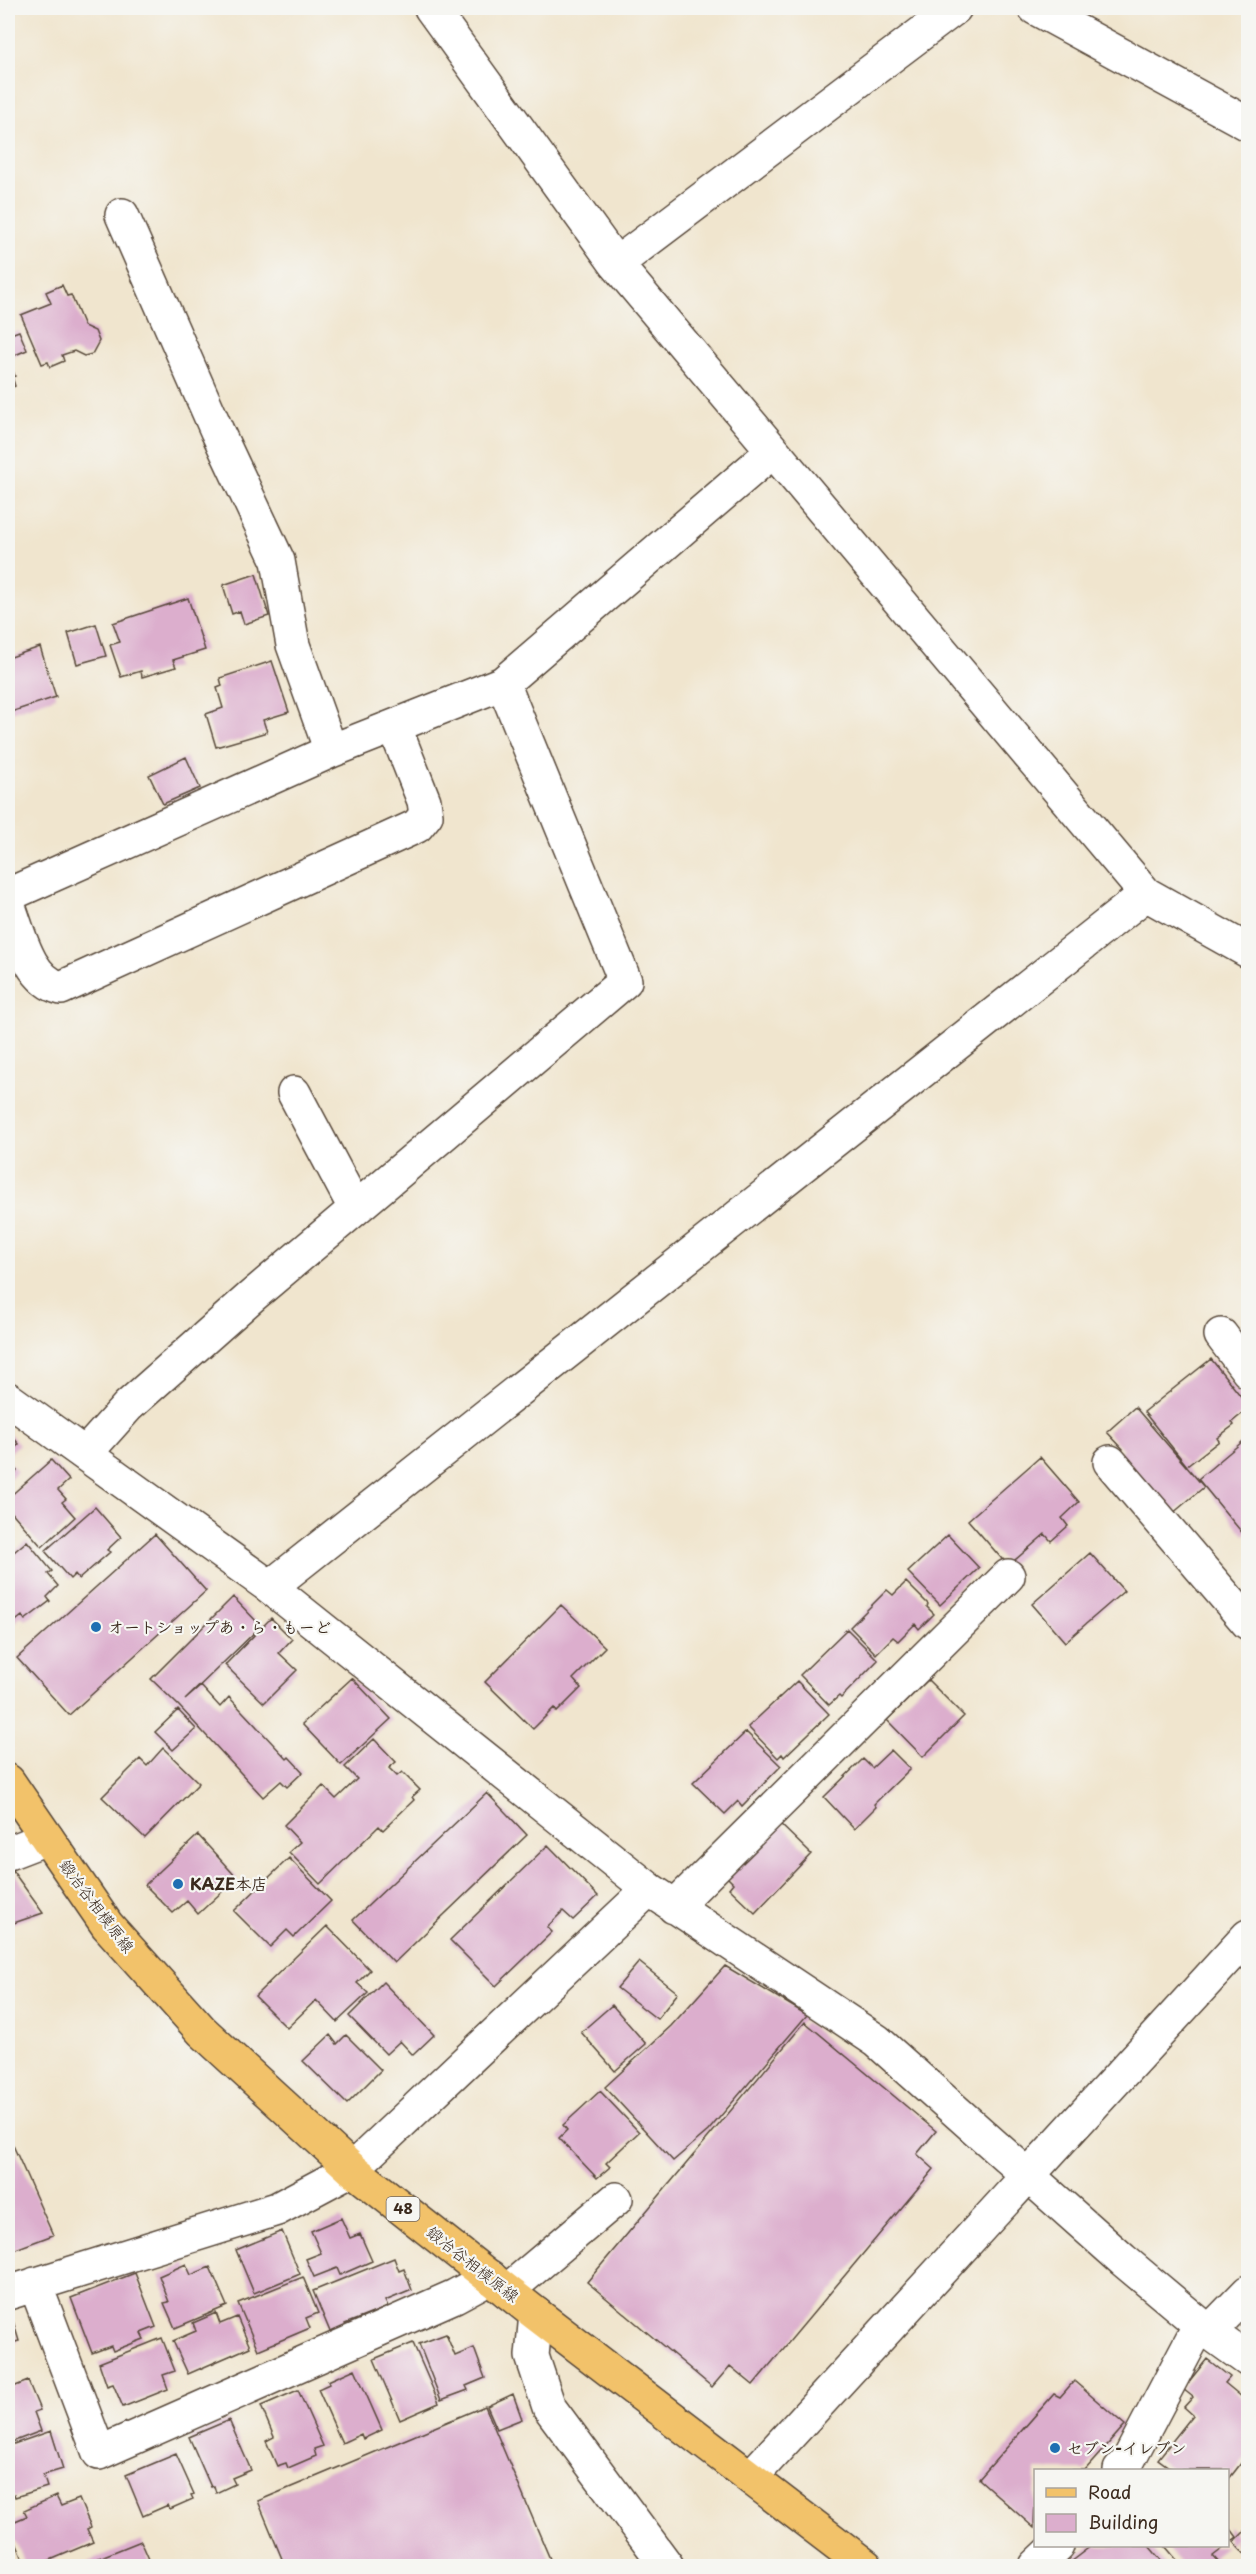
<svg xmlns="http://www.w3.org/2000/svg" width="1256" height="2574" viewBox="0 0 1256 2574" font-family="'Playpen Sans','Klee One',sans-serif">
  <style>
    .building { fill: #dcaecd }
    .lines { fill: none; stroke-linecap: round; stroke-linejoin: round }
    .minor-casing { stroke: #564638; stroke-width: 36 }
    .major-casing { stroke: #564638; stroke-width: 36 }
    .minor { stroke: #fff; stroke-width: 33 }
    .major { stroke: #f2c26a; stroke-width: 33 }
    .poi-dot { fill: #1f6fb2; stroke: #f6f6f2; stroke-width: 2 }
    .labels { text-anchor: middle; stroke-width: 4.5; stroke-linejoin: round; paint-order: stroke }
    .shield { fill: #f6f6f2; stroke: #73675e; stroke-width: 1.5 }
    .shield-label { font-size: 15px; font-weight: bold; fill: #3b2a1e }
    .poi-label { font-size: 16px; font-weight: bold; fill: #3b2a1e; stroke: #f6f6f2; text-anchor: start }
    .street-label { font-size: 16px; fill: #3b2a1e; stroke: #f6f6f2 }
  </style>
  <rect width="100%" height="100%" fill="#f6f6f2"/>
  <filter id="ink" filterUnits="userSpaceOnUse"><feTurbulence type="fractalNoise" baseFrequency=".0167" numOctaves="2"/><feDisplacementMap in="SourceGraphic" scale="12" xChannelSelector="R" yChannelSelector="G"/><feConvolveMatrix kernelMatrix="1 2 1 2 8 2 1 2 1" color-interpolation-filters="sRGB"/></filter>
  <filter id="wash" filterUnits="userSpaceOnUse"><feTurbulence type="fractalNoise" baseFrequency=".008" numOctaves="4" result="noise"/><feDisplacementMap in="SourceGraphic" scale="24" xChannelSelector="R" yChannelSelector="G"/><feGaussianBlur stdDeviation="1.35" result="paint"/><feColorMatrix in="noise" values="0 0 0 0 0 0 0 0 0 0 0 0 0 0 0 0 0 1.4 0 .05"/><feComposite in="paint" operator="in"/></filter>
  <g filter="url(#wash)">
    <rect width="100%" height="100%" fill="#f0e5ce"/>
    <g id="blocks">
      <path class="building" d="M 62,285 L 67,296 L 71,295 L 84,326 L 95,331 L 99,341 L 92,354 L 84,356 L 74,351 L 62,355 L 64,361 L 50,367 L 48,362 L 42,364 L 21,315 L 51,303 L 46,292 Z
        M 19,331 L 27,350 L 8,358 L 8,335 Z
        M 8,358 L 15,376 L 12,377 L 15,386 L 8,389 Z
        M 256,574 L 269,616 L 244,624 L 240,611 L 232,614 L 223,585 Z
        M 188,598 L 205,650 L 173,660 L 176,667 L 142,677 L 141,671 L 121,677 L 110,645 L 120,642 L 113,623 Z
        M 96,624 L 106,656 L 77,664 L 68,633 Z
        M 40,647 L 56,697 L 8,713 L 8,658 Z
        M 272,661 L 289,712 L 263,720 L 267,732 L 216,747 L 206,714 L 223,708 L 217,688 L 222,686 L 220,678 Z
        M 186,757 L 200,788 L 163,804 L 149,775 Z
        M 1211,1359 L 1248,1405 L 1248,1409 L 1232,1422 L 1234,1425 L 1217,1438 L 1219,1441 L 1187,1466 L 1144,1412 Z
        M 1135,1407 L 1204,1487 L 1172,1514 L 1119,1453 L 1123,1449 L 1107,1432 Z
        M 8,1432 L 19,1444 L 8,1455 Z
        M 1248,1437 L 1248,1531 L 1244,1535 L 1198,1479 Z
        M 1040,1457 L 1079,1502 L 1062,1518 L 1068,1526 L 1051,1541 L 1045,1534 L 1008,1566 L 968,1520 Z
        M 51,1460 L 69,1480 L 58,1490 L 66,1499 L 62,1502 L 75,1517 L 42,1547 L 8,1508 L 8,1498 Z
        M 8,1461 L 17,1471 L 8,1480 Z
        M 95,1507 L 121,1537 L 107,1550 L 110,1552 L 79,1579 L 75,1574 L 70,1579 L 45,1551 Z
        M 155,1534 L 206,1591 L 69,1715 L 17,1658 Z
        M 948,1535 L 979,1568 L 940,1605 L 908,1572 Z
        M 27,1541 L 52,1571 L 48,1574 L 58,1586 L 47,1597 L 50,1601 L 25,1620 L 22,1616 L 8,1627 L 8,1557 Z
        M 1090,1553 L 1124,1591 L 1065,1642 L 1032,1604 Z
        M 906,1582 L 928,1604 L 927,1607 L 934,1614 L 919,1629 L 915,1624 L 898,1641 L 893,1637 L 876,1654 L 850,1627 L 887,1590 L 893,1595 Z
        M 233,1597 L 261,1626 L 185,1700 L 201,1686 L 220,1707 L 229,1697 L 287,1759 L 289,1757 L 303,1772 L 287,1787 L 281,1781 L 263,1797 L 179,1706 L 151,1679 Z
        M 561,1605 L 605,1647 L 573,1679 L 581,1688 L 557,1712 L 554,1708 L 533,1729 L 485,1682 Z
        M 271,1618 L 292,1639 L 279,1653 L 297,1670 L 264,1703 L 225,1665 Z
        M 847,1629 L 878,1660 L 841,1698 L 839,1696 L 829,1705 L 800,1675 Z
        M 352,1678 L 391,1719 L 341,1765 L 302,1724 Z
        M 928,1680 L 964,1716 L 923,1757 L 887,1720 Z
        M 797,1681 L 829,1714 L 784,1757 L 782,1754 L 778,1758 L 748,1727 Z
        M 178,1710 L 196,1729 L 173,1750 L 155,1732 Z
        M 746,1732 L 781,1766 L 742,1806 L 738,1801 L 725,1814 L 693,1783 Z
        M 374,1739 L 396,1762 L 389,1768 L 397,1776 L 402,1772 L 420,1790 L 412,1797 L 414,1800 L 383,1830 L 379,1826 L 320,1884 L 289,1852 L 300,1842 L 284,1825 L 323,1786 L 336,1799 L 357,1779 L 345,1767 Z
        M 163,1748 L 199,1783 L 145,1838 L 102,1797 L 140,1759 L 147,1766 Z
        M 891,1750 L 910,1769 L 874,1804 L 876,1807 L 854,1829 L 824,1797 L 863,1759 L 872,1768 Z
        M 487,1793 L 527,1835 L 394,1963 L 353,1920 Z
        M 777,1821 L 811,1854 L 755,1913 L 729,1888 L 733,1883 L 725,1875 Z
        M 198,1835 L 237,1878 L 198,1914 L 187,1901 L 173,1913 L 145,1885 Z
        M 548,1845 L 598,1896 L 573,1920 L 563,1911 L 547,1927 L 552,1932 L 496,1986 L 450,1940 Z
        M 289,1858 L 331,1901 L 294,1937 L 287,1930 L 270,1947 L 234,1911 Z
        M 12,1870 L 43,1913 L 8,1925 L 8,1872 Z
        M 327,1926 L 370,1970 L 357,1983 L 368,1993 L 337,2022 L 316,2000 L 287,2028 L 255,1996 Z
        M 639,1962 L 678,1993 L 657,2019 L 617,1988 Z
        M 725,1966 L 807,2015 L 708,2131 L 673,2161 L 605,2087 L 671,2026 Z
        M 383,1982 L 434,2035 L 413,2055 L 400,2041 L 386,2054 L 349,2016 Z
        M 612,2005 L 646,2044 L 615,2071 L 581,2032 Z
        M 805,2022 L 936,2131 L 917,2154 L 934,2169 L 753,2385 L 730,2366 L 712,2387 L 587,2282 Z
        M 330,2035 L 337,2044 L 346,2035 L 381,2070 L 347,2104 L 303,2061 Z
        M 600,2091 L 639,2132 L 606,2163 L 610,2167 L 597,2178 L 559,2138 L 567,2130 L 563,2125 Z
        M 8,2134 L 53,2235 L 8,2252 Z
        M 341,2218 L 350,2238 L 360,2234 L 372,2261 L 340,2275 L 337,2268 L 314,2277 L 306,2259 L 321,2253 L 311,2231 Z
        M 282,2231 L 300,2274 L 254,2293 L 236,2250 Z
        M 394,2258 L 399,2271 L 404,2269 L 412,2290 L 385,2301 L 388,2307 L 345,2324 L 347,2328 L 331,2334 L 313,2291 Z
        M 186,2264 L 191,2275 L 210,2267 L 227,2306 L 175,2328 L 164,2303 L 169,2302 L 159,2276 Z
        M 135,2273 L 156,2327 L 141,2333 L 144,2339 L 113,2351 L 111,2346 L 92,2353 L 71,2298 Z
        M 303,2277 L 318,2313 L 306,2318 L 310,2328 L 258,2350 L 238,2303 Z
        M 10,2311 L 19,2341 L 8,2344 L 8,2312 Z
        M 216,2313 L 220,2324 L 237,2317 L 250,2347 L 188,2374 L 173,2341 L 196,2331 L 193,2323 Z
        M 446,2334 L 455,2356 L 474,2348 L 485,2378 L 466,2386 L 468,2390 L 441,2400 L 419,2344 Z
        M 162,2338 L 175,2371 L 163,2375 L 168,2389 L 123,2407 L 113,2384 L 107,2386 L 99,2363 Z
        M 413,2343 L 439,2403 L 400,2420 L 374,2359 Z
        M 1207,2359 L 1230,2377 L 1225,2383 L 1248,2402 L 1248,2459 L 1246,2457 L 1228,2480 L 1228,2470 L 1173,2470 L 1158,2459 L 1193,2415 L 1184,2407 L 1193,2397 L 1183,2389 Z
        M 355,2369 L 382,2430 L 363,2439 L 361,2434 L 342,2443 L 318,2389 L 329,2384 L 328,2381 Z
        M 28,2381 L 40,2410 L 34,2412 L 41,2431 L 12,2442 L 10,2435 L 8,2436 L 8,2389 Z
        M 1074,2381 L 1125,2425 L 1085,2470 L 1036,2470 L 1034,2528 L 979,2479 L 1054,2394 L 1060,2397 Z
        M 298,2390 L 323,2446 L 314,2449 L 316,2456 L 288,2468 L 286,2463 L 277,2466 L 266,2441 L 274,2437 L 261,2406 Z
        M 513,2394 L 522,2419 L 497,2429 L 487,2406 Z
        M 485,2406 L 553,2566 L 285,2566 L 258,2501 Z
        M 229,2420 L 251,2470 L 232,2478 L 235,2484 L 216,2493 L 214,2486 L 211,2487 L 189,2437 Z
        M 51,2431 L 63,2469 L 43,2475 L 47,2487 L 15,2497 L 14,2494 L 8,2497 L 8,2446 Z
        M 176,2454 L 194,2494 L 191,2495 L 193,2499 L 170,2509 L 168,2505 L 143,2516 L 126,2475 Z
        M 56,2496 L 61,2506 L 79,2499 L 91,2527 L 87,2529 L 93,2542 L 36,2566 L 26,2566 L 8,2524 L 27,2516 L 24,2510 Z
        M 1228,2525 L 1237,2537 L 1228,2544 Z
        M 1248,2528 L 1248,2557 L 1234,2542 Z
        M 141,2541 L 152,2566 L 79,2566 Z
        M 1091,2546 L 1149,2546 L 1166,2566 L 1074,2566 L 1070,2562 Z
        M 1165,2546 L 1226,2546 L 1213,2556 L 1220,2564 L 1217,2566 L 1182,2566 Z"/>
    </g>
  </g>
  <g filter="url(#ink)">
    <use href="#blocks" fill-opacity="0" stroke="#564638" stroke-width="1.5"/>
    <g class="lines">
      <g class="minor-casing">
        <path id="minor" d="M 431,8 L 616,264 L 1146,894 L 1248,951
          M 1035,8 L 1248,124
          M 122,215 L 217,431 L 278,561 L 293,645 L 331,751
          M 616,264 L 955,8
          M 8,895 L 331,751 L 503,683 L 773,451
          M 8,904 C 19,932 28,980 61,988 L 417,826 L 426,815 L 424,801 L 395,728
          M 294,1093 L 355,1208
          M 1221,1335 L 1248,1371
          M 8,1399 L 270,1587 L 649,1889 L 877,2041 L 1123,2260 L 1209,2332 L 1248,2360
          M 85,1454 L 128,1406 L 251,1297 L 625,981 L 503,683
          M 1110,1462 L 1248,1623
          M 270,1587 L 1146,894
          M 8,1853 L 47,1838
          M 674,1907 L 1008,1576
          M 35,2284 L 99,2453 L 455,2296 L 490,2277
          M 507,2291 L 616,2199
          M 8,2293 L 277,2209 L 352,2169 L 649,1889
          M 536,2314 L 532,2356 L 549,2407 L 667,2566
          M 1209,2332 L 1248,2292
          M 1120,2470 L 1128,2461 L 1200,2324
          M 751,2477 L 1248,1936
          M 1036,2566 L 1057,2546"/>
      </g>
      <g class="major-casing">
        <path id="major" d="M 8,1781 L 107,1925 L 202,2031 L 352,2169 L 536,2314 L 866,2566"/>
      </g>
      <use href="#minor" class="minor"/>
      <use href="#major" class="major"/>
    </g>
  </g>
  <g class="poi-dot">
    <circle cx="96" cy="1627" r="6"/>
    <circle cx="178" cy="1884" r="6"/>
    <circle cx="1055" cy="2448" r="6"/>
  </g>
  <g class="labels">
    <rect class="shield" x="386.5" y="2197" width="33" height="24" rx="4.5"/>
    <g class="shield-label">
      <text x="403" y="2214">48</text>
    </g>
    <g class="poi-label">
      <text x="108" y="1633">オートショップあ・ら・もーど</text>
      <text x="190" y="1890">KAZE本店</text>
      <text x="1067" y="2454">セブン-イレブン</text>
    </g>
    <g class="street-label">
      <text transform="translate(97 1906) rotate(53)" y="6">鍛冶谷相模原線</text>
      <text transform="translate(473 2264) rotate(38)" y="6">鍛冶谷相模原線</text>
    </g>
  </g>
  <rect width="1256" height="2574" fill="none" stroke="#f6f6f2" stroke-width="30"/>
  <rect x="1034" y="2469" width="195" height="78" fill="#f6f6f2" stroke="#aba49d" stroke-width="1.5"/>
  <rect x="1046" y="2488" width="30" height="9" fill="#f2c26a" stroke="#aba49d" stroke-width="1.5"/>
  <text x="1088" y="2499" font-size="18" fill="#3b2a1e">Road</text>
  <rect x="1046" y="2514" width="30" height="18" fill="#dcaecd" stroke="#aba49d" stroke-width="1.5"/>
  <text x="1088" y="2529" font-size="18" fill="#3b2a1e">Building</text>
</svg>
